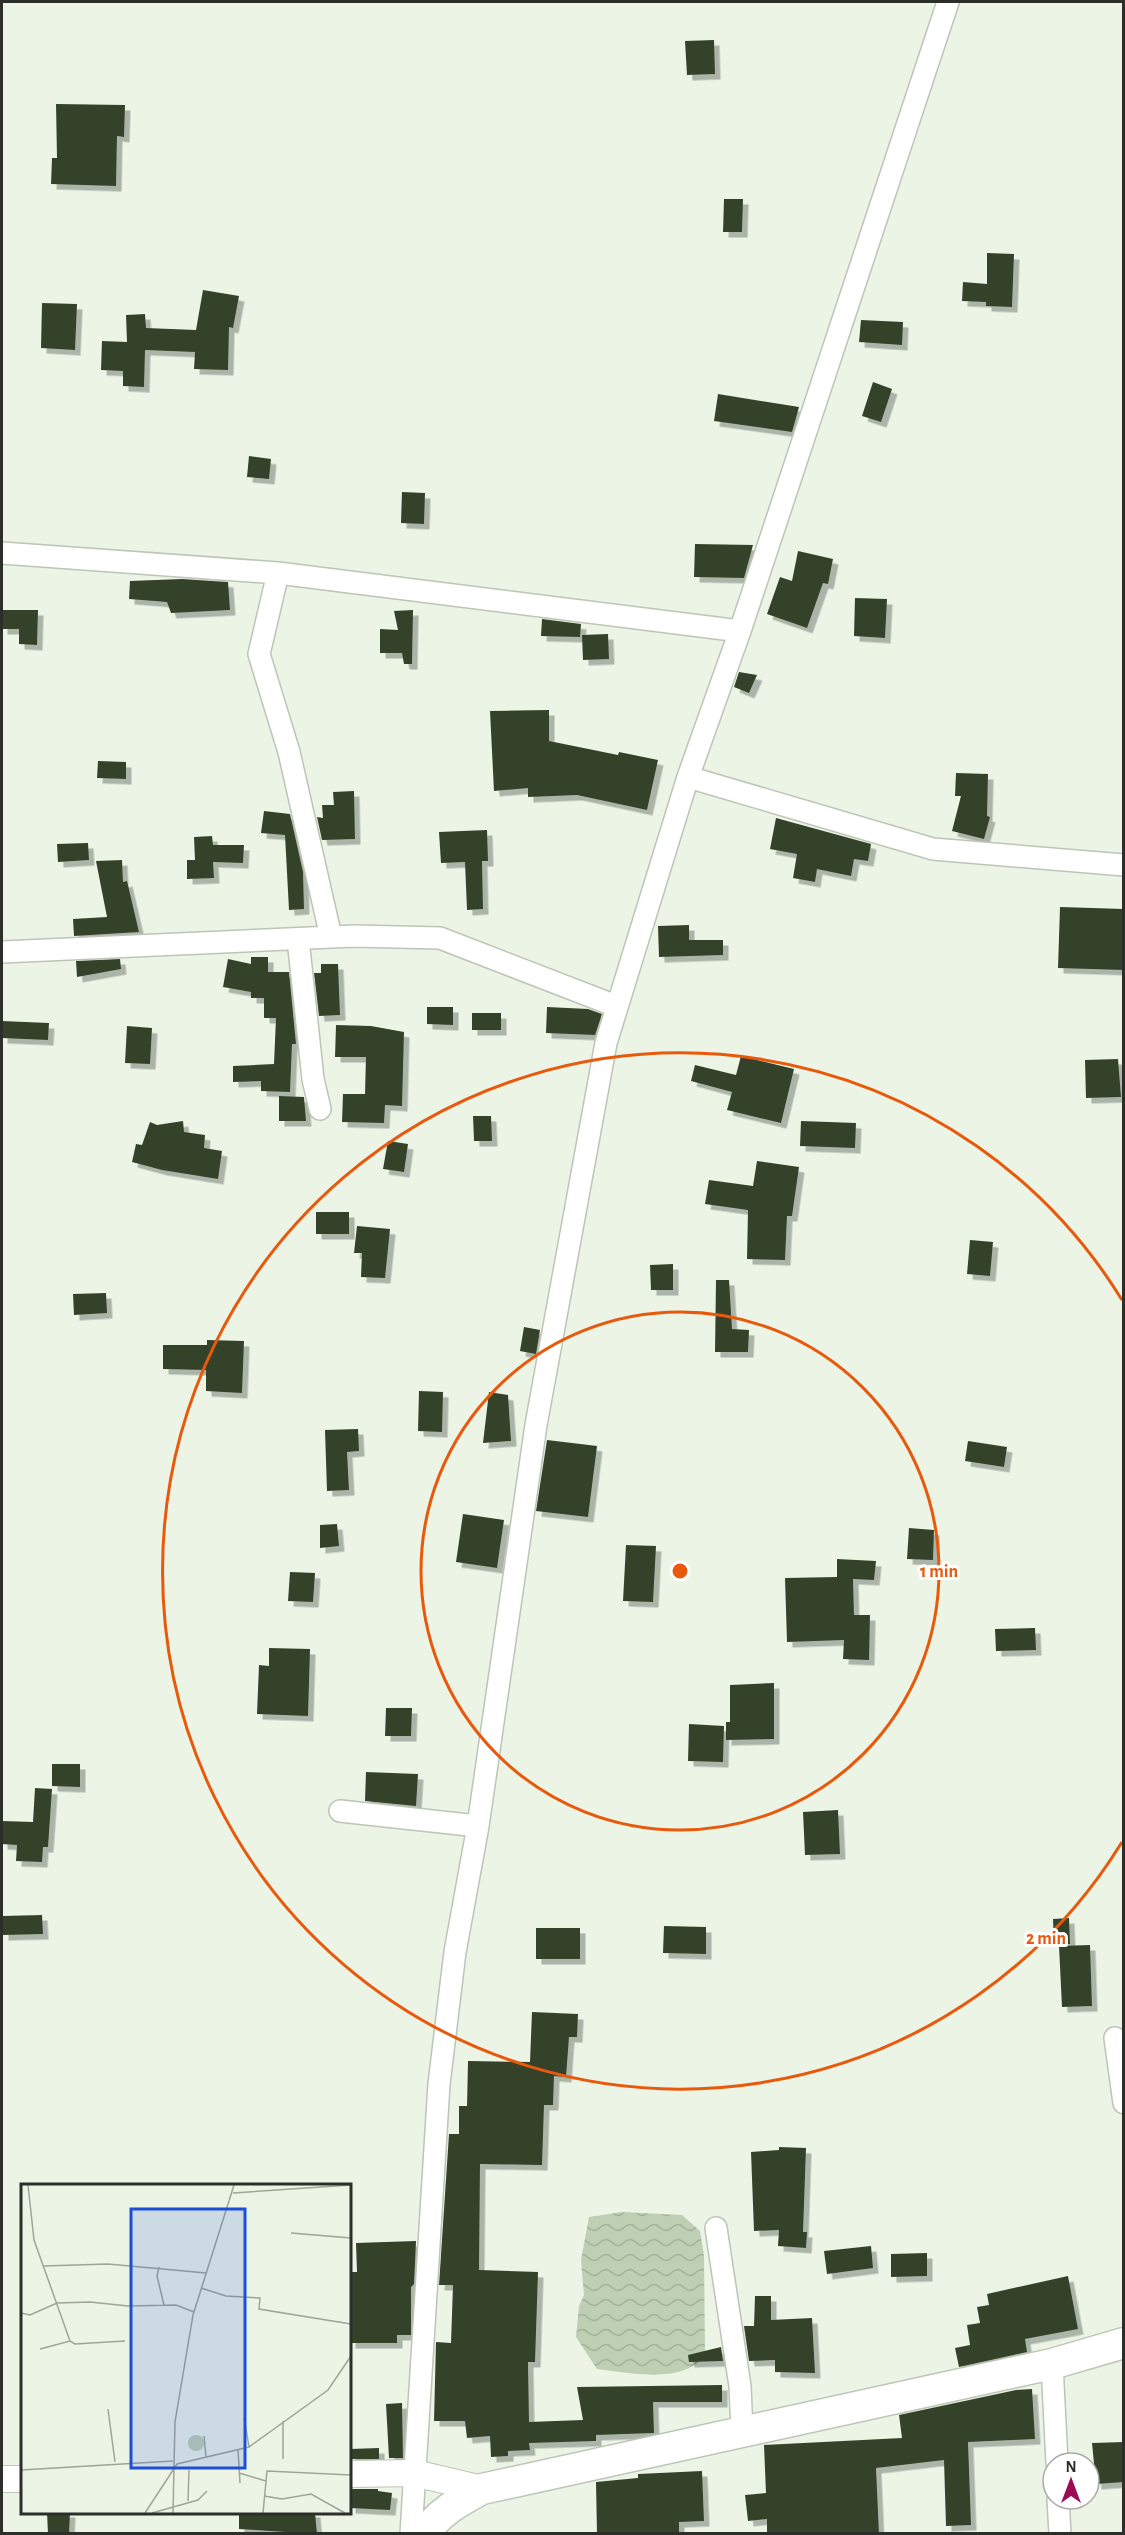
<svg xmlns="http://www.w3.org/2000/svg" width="1125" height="2535" viewBox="0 0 1125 2535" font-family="'Alegreya Sans',sans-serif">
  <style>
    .water { fill: url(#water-waves) }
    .building { fill: #35432b; filter: url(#shadow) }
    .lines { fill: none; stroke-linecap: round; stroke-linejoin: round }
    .minor-casing { stroke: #bcc5b6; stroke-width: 24 }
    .tertiary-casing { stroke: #bcc5b6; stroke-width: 28 }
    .secondary-casing { stroke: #bcc5b6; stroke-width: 33 }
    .minor { stroke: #fff; stroke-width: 21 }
    .tertiary { stroke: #fff; stroke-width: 26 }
    .secondary { stroke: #fff; stroke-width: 30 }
    .ring { fill: none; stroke: #e8590c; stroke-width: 3 }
    .inset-road { fill: none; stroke: #9ea59a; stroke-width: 1.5 }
    .view { fill: #1d4ed8; fill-opacity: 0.15; stroke: #1d4ed8; stroke-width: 3 }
    .inset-edge { fill: none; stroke: #2b2e29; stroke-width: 3 }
    .centre { fill: #e8590c; stroke: #fff; stroke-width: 3 }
    .ring-label { font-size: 18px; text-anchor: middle; font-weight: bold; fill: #e8590c; stroke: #fff; stroke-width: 6; stroke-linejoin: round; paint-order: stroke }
  </style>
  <defs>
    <pattern id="water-waves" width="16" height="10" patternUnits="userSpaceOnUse" patternTransform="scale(1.5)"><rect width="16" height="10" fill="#becfb3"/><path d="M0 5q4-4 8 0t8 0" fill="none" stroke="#a3b29a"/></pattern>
    <filter id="shadow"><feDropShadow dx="5.5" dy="5.5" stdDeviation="0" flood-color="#0004"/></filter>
  </defs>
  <rect width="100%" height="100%" fill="#ebf4e5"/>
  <path class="water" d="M 622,2212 L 682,2215 L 700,2231 L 704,2256 L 705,2356 C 682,2384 630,2373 597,2369 L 576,2337 L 579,2306 L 584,2295 L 581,2260 L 589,2217 Z"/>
  <path class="building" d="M 714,40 L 715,74 L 687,75 L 685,41 Z
    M 56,104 L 125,105 L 124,137 L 117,136 L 116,186 L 51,184 L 52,158 L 57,158 Z
    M 724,199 L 743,199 L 742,232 L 723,232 Z
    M 987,253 L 1014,254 L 1012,307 L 986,306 L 986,302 L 962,301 L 963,282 L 987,284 Z
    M 203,290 L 239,296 L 233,328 L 229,327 L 228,370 L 194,369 L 195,352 L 145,350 L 144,387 L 123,386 L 123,371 L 101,370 L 102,341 L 127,342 L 126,315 L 145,314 L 146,328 L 196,330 Z
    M 42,303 L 77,304 L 75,350 L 41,348 Z
    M 861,320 L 903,322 L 902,345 L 859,342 Z
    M 873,382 L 892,389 L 881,422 L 862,416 Z
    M 718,394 L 799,407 L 792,432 L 714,421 Z
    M 249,456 L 271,459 L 269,479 L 247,477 Z
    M 402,492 L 425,493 L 424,524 L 401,523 Z
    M 695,544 L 753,545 L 744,578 L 694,577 Z
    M 798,551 L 833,559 L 828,584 L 823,583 L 807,628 L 767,614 L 780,577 L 792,581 Z
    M 182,579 L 228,582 L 230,610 L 171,613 L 167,602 L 129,599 L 130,581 Z
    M 855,598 L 887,599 L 885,638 L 854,636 Z
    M 2,610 L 38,610 L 37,645 L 19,644 L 19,629 L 2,629 Z
    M 413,610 L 412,664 L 404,664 L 402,653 L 380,653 L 380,629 L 398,630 L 394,611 Z
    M 542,619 L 581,624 L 580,637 L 541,636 Z
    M 608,634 L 609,659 L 583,660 L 582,635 Z
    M 739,672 L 757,675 L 749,693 L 734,687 Z
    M 549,710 L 549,741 L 618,755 L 619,752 L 658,760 L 647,810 L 577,795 L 528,797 L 528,788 L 494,791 L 490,711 Z
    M 98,761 L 126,762 L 126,779 L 97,778 Z
    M 956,773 L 988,774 L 987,816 L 990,817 L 984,839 L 952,831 L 961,796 L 955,796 Z
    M 354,791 L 355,839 L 322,840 L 317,817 L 323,818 L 322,805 L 334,805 L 333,792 Z
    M 264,811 L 290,814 L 303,872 L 304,909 L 289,910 L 285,835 L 261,833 Z
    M 776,818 L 871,844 L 868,861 L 854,859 L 851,876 L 817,869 L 815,882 L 793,878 L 797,854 L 770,849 Z
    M 487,830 L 488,861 L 482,861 L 483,909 L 467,910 L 465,862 L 441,863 L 439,832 Z
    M 212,836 L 213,845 L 244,845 L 243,863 L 213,862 L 214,878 L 187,879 L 187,860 L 195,860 L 194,837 Z
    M 88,843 L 89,860 L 58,862 L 57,844 Z
    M 122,860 L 123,882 L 127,881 L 139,932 L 74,936 L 73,919 L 107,917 L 96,861 Z
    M 1060,907 L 1124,909 L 1124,970 L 1058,968 Z
    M 689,925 L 689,940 L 723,940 L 723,955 L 659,957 L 658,926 Z
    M 251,957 L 268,957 L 268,972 L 289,972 L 296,1044 L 292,1044 L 290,1092 L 261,1091 L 261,1081 L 233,1082 L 233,1066 L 274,1064 L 276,1018 L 264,1018 L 264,998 L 251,998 L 251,992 L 223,987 L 228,959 L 251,964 Z
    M 120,959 L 121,969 L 77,977 L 76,961 Z
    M 321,964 L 338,964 L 340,1015 L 319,1016 L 314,973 L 321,973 Z
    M 427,1007 L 453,1007 L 453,1025 L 427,1024 Z
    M 547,1007 L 588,1009 L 602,1014 L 595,1035 L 546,1033 Z
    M 472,1013 L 501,1013 L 501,1030 L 472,1030 Z
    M 2,1021 L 49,1023 L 48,1040 L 2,1038 Z
    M 336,1025 L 371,1026 L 404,1032 L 402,1106 L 385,1105 L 384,1123 L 342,1122 L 343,1094 L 365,1094 L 366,1057 L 335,1057 Z
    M 127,1026 L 152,1028 L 150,1064 L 125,1063 Z
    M 741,1056 L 794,1069 L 781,1123 L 727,1110 L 732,1092 L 691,1081 L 695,1065 L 736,1075 Z
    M 1118,1059 L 1121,1097 L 1086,1098 L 1085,1060 Z
    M 279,1096 L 304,1097 L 306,1121 L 279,1121 Z
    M 473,1116 L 491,1116 L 492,1141 L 474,1141 Z
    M 183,1121 L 184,1132 L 205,1135 L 204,1148 L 222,1151 L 218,1179 L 162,1170 L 132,1162 L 136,1144 L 142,1145 L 150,1122 L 157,1125 Z
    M 801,1121 L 856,1123 L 855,1148 L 800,1146 Z
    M 388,1141 L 408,1144 L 404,1172 L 383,1169 Z
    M 757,1161 L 799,1167 L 792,1216 L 787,1216 L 785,1260 L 747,1259 L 748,1210 L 705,1204 L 709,1180 L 753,1186 Z
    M 316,1212 L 349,1212 L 349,1234 L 316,1234 Z
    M 357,1226 L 390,1229 L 385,1278 L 361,1277 L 362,1253 L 354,1253 Z
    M 970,1240 L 993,1242 L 990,1276 L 967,1274 Z
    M 673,1264 L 673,1290 L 651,1290 L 650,1265 Z
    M 716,1280 L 729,1280 L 732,1329 L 749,1330 L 748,1352 L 715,1352 Z
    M 106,1293 L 107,1313 L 74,1315 L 73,1294 Z
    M 524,1327 L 540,1330 L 536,1354 L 520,1351 Z
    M 207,1340 L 244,1341 L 242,1393 L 206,1391 L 206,1370 L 163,1369 L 163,1345 L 207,1345 Z
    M 419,1391 L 443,1392 L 442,1432 L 418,1431 Z
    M 489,1392 L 508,1395 L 511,1441 L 483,1443 Z
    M 358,1429 L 359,1451 L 347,1452 L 349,1490 L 327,1491 L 325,1430 Z
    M 547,1440 L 597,1446 L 588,1517 L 536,1511 Z
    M 968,1441 L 1007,1447 L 1004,1467 L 965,1461 Z
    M 463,1514 L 504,1520 L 497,1568 L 456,1562 Z
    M 337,1524 L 339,1546 L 320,1548 L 320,1525 Z
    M 909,1528 L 934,1530 L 933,1560 L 907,1559 Z
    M 626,1545 L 656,1546 L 653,1602 L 623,1601 Z
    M 837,1559 L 876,1561 L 874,1580 L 853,1579 L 854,1615 L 870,1615 L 869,1660 L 843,1659 L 844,1640 L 787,1642 L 785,1578 L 837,1577 Z
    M 290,1572 L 315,1573 L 313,1602 L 288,1601 Z
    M 1035,1628 L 1036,1650 L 996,1651 L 995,1629 Z
    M 269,1648 L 310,1649 L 308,1716 L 257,1714 L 259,1665 L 269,1666 Z
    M 774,1683 L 774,1739 L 726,1740 L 726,1722 L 730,1722 L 730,1685 Z
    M 386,1708 L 412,1708 L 411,1736 L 385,1736 Z
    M 689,1724 L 724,1726 L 723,1762 L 688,1761 Z
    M 52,1764 L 80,1764 L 80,1787 L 52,1786 Z
    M 366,1772 L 418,1774 L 416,1806 L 365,1801 Z
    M 35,1788 L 52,1789 L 48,1847 L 43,1847 L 42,1862 L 16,1861 L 17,1845 L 2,1844 L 2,1821 L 33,1822 Z
    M 838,1810 L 840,1854 L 805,1855 L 803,1812 Z
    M 42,1915 L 43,1934 L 3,1935 L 3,1916 Z
    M 1069,1918 L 1070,1944 L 1054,1944 L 1053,1919 Z
    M 664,1926 L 706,1927 L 706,1954 L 663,1953 Z
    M 536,1928 L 580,1928 L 580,1959 L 536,1959 Z
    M 1090,1945 L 1092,2006 L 1062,2007 L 1059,1946 Z
    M 532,2012 L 578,2014 L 577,2037 L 569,2037 L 566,2077 L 554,2076 L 553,2105 L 544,2105 L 542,2165 L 480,2164 L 479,2270 L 538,2272 L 535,2362 L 528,2362 L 529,2422 L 583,2420 L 577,2387 L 722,2385 L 722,2402 L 653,2402 L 654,2433 L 596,2435 L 596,2441 L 529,2443 L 530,2450 L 508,2451 L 508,2456 L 491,2457 L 490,2436 L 467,2438 L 465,2421 L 434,2421 L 436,2342 L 451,2343 L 453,2285 L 439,2285 L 449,2134 L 459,2134 L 459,2106 L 467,2106 L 468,2061 L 530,2062 Z
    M 779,2147 L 806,2148 L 803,2232 L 807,2232 L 806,2248 L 778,2246 L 779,2230 L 754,2231 L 751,2152 L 779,2150 Z
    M 416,2241 L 414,2284 L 411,2287 L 411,2335 L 397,2335 L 397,2343 L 350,2343 L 350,2272 L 357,2272 L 356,2243 Z
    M 871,2246 L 873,2268 L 827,2274 L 824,2251 Z
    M 927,2253 L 927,2276 L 891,2277 L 891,2254 Z
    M 1068,2276 L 1078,2329 L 1025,2339 L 1027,2352 L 959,2367 L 955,2348 L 970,2345 L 967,2325 L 980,2323 L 977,2307 L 989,2305 L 987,2294 Z
    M 755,2296 L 771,2296 L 771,2320 L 812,2318 L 815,2373 L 775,2372 L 775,2360 L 749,2361 L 744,2326 L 754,2326 Z
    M 721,2347 L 723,2361 L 689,2362 L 688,2355 Z
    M 1032,2389 L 1035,2439 L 968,2442 L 971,2525 L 946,2526 L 944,2460 L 876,2468 L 879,2534 L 767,2534 L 767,2519 L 748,2521 L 745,2495 L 766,2493 L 764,2445 L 902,2438 L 899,2415 L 1016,2390 Z
    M 402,2403 L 403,2458 L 389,2458 L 386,2404 Z
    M 1124,2442 L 1124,2482 L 1096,2484 L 1092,2443 Z
    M 379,2448 L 379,2459 L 350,2459 L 350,2449 Z
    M 702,2471 L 704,2521 L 679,2522 L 679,2534 L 597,2534 L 596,2482 L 638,2478 L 638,2474 Z
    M 350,2489 L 378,2489 L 378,2491 L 392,2493 L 390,2510 L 350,2508 Z
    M 47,2512 L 70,2512 L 69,2534 L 48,2534 Z
    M 239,2512 L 315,2512 L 317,2534 L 239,2529 Z"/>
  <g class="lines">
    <g class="minor-casing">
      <path id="minor" d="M 2,553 L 278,573 L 740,631
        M 278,573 L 259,654 L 289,752 L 331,937
        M 688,777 L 933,849 L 1124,865
        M 298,939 L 313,1079 L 320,1109
        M 2,952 L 354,936 L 440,938 L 616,1006
        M 340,1811 L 478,1826
        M 1115,2038 L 1124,2103
        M 716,2228 L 740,2386 L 742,2432
        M 1052,2364 L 1057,2463
        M 1058,2499 L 1060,2534
        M 411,2534 L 439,2084 L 455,1952 L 478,1826 L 536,1425 L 606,1043 L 688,777 L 740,631 L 948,2"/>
    </g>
    <g class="tertiary-casing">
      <path id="tertiary" d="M 350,2474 L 414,2473 L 482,2489
        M 2,2479 L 22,2479"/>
    </g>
    <g class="secondary-casing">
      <path id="secondary" d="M 424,2534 C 439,2512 460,2501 482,2489 L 1052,2364 L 1124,2343"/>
    </g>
    <use href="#minor" class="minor"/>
    <use href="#tertiary" class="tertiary"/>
    <use href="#secondary" class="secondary"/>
  </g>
  <g class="ring">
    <circle cx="680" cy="1571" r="259"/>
    <path d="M1122 1842A518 518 0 1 1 1122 1300"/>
  </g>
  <g transform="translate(21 2184)">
    <rect width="330" height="330" fill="#ebf4e5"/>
    <path d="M167 259a8 8 0 1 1 16 0a8 8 0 1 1-16 0Z" fill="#becfb3"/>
    <path class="inset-road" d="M 7,1 L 13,56 L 49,157M 212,9 L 330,1M 270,49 L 330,54M 22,82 L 87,80 L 185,89M 138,83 L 136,92 L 143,121M 180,104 L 205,112 L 239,114 L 238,125 L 330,140M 0,129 L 9,131 L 36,119 L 69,118 L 107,122 L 155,121 L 173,128M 19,165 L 49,157 L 54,160 L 104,157M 87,225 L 94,278M 223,233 L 228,263M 183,252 L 185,273M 217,266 L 219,299M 262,275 L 262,237M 0,286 L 152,277M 218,289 L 245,297M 243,312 L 261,315 L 290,310 L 324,329M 167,317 L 168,286M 124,329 L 156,280 L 228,263 L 307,206 L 330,172M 131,329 L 177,316 L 186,307M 152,329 L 154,238 L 172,131 L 213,1M 242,329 L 246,287 L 330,291"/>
    <path class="view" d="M 110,25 L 224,25 L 224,284 L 110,284 Z"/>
    <rect width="330" height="330" class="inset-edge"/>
  </g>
  <circle cx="680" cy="1571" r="9" class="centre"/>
  <g class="ring-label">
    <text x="939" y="1577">1 min</text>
    <text x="1046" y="1944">2 min</text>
  </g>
  <rect width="1125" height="2535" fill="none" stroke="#2b2e29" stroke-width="6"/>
  <g transform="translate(1071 2481)"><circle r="28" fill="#ffffff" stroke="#aaaba9" stroke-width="1.5"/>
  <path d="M0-4.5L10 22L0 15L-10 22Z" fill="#9d0b57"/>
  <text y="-9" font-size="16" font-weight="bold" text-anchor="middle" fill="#2b2e29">N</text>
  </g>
</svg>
